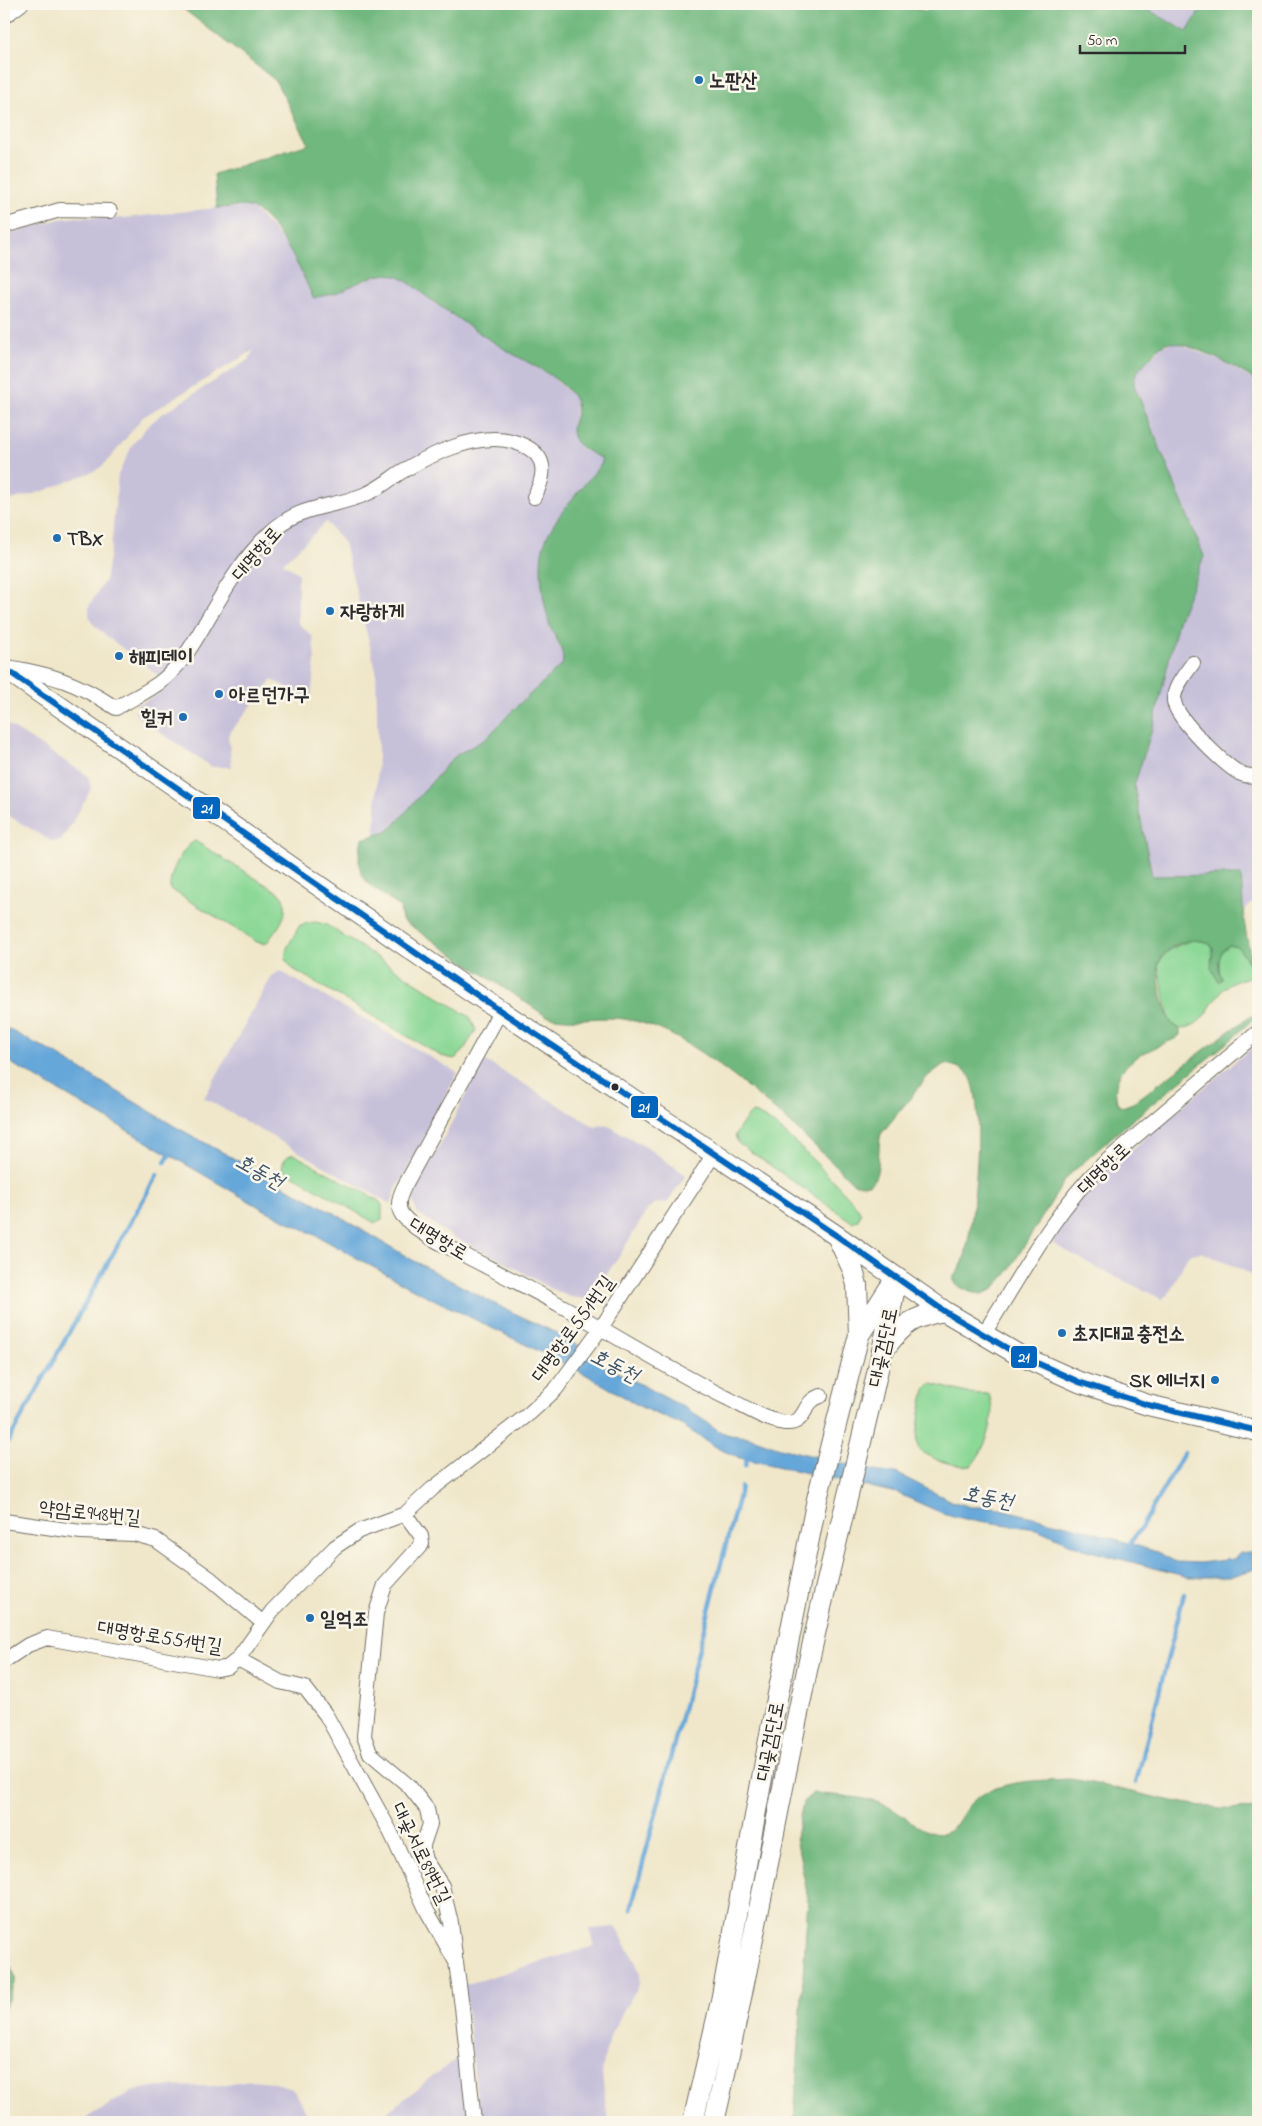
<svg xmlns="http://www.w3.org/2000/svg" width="1262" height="2126" viewBox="0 0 1262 2126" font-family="'Indie Flower','Poor Story',sans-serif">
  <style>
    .industrial { fill: #c6c0d9 }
    .green { fill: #8cd896; stroke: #5c8260 }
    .forest { fill: #71b87f; stroke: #4e7255 }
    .water { fill: #66a7d9; stroke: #486982 }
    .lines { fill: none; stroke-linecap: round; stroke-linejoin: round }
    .stream { stroke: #66a7d9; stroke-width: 4.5 }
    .minor-casing { stroke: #706d63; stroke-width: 16 }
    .secondary-casing { stroke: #706d63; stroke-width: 22 }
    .minor { stroke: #fff; stroke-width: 14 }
    .secondary { stroke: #fff; stroke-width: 20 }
    .bus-1-casing { stroke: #fbf7ec; stroke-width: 10 }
    .bus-1 { stroke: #0065bd; stroke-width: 6 }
    .poi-dot { fill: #1f6fb2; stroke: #fbf7ec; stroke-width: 2 }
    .bus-dot { fill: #2b2b2b; stroke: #fbf7ec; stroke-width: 2 }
    .labels { text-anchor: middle; stroke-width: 5; stroke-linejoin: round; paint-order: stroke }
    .poi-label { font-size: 20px; font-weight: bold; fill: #2b2b2b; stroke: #fbf7ec; text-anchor: start }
    .street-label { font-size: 20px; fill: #2b2b2b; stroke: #fbf7ec }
    .water-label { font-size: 21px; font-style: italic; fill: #405668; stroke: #fbf7ec }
    .line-badge { stroke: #fbf7ec; stroke-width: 2 }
    .badge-label { font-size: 14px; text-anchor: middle; font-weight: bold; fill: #fff }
  </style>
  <rect width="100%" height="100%" fill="#fbf7ec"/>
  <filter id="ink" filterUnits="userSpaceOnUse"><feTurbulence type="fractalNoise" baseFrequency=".02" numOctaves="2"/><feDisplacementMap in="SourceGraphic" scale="10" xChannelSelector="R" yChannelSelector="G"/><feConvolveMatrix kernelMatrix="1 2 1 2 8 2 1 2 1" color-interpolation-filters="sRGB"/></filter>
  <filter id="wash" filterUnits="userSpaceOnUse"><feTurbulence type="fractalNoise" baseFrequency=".0096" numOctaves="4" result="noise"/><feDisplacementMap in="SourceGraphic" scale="20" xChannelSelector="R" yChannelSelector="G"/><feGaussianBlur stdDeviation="1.12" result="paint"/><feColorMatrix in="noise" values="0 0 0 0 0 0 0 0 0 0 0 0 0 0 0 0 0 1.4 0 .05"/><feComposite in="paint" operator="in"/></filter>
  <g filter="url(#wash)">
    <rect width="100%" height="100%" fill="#f0e7ca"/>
    <path class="industrial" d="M 1138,4 L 1204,4 L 1188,32 Z
      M 251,207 L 281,238 L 297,262 L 313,297 L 330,294 L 383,274 L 392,275 L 403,278 L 481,334 L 552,377 L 573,396 L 576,405 L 572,430 L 580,448 L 601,458 L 602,463 L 549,533 L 541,557 L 545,606 L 557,643 L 562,652 L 564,659 L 562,665 L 515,708 L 486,739 L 478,745 L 466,749 L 449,762 L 399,822 L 386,832 L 375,834 L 378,752 L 376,670 L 344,543 L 326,522 L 283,563 L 298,573 L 298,623 L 313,637 L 315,660 L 311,699 L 272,680 L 228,735 L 232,767 L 212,767 L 139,718 L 135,712 L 137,705 L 157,695 L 167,685 L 158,675 L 109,638 L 93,624 L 89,615 L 89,606 L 105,580 L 111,548 L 118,475 L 133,444 L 146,428 L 159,416 L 248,360 L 254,350 L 143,417 L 108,461 L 97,470 L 44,491 L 4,502 L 4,235 L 59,219 L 77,217 L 124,218 L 217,208 Z
      M 1174,342 L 1226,363 L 1258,383 L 1258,898 L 1243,911 L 1241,875 L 1152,877 L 1136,800 L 1134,786 L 1137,774 L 1154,723 L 1178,621 L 1204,556 L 1134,384 L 1133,378 L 1138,371 L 1162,346 Z
      M 4,722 L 88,776 L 91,788 L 86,799 L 61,841 L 51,841 L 4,813 Z
      M 280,971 L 458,1073 L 431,1121 L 419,1149 L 397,1187 L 391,1204 L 204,1098 L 272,976 Z
      M 1258,1042 L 1258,1277 L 1201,1252 L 1188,1255 L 1169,1294 L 1162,1299 L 1097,1268 L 1052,1243 L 1074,1205 L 1090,1185 Z
      M 484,1060 L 595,1127 L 605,1124 L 646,1147 L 686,1175 L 667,1203 L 654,1204 L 648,1209 L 620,1255 L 596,1290 L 586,1299 L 570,1297 L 550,1288 L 501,1260 L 453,1237 L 416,1212 L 413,1200 L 417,1189 Z
      M 616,1927 L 636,1963 L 640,1974 L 640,1983 L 611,2033 L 604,2059 L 602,2074 L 608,2122 L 480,2122 L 464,1985 L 594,1946 L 589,1929 Z
      M 458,2057 L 461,2057 L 470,2122 L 370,2122 L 386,2113 Z
      M 250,2080 L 275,2082 L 292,2089 L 300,2099 L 310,2122 L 79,2122 L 131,2092 L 142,2089 L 153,2087 L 214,2086 Z"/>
    <path class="green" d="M 195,841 L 281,894 C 293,914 277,928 266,944 L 257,942 L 170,889 C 169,873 182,848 195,841 Z
      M 315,922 L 325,924 L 470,1017 L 476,1030 L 462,1053 L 454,1059 L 441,1056 L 293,969 L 285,959 L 287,948 L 300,925 Z
      M 1193,940 L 1207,942 L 1213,947 L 1211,962 L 1222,979 C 1217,967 1217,953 1229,945 L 1238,947 L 1252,967 L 1254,975 C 1244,979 1232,981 1225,988 C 1208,1003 1207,1026 1180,1029 L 1170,1022 L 1158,966 C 1164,950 1177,945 1193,940 Z
      M 753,1113 C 776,1117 838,1186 856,1205 L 861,1213 L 858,1220 L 852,1222 L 738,1143 L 735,1135 L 747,1117 Z
      M 293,1154 L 378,1200 L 382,1205 L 382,1219 L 375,1223 L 282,1169 C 283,1160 285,1157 293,1154 Z
      M 932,1384 L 967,1393 L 989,1394 C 997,1418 987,1447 971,1466 C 960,1468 922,1458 918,1447 C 915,1439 922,1396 926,1389 C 927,1388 932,1384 932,1384 Z"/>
    <path class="forest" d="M 177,4 L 896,4 L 925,11 L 933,4 L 1138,4 L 1187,32 L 1204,4 L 1258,4 L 1258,383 C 1246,371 1182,338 1166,343 C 1158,346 1152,356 1146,362 C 1140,369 1133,374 1134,385 L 1204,556 L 1178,621 L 1154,723 L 1134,786 L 1152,876 L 1241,875 L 1244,921 L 1252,967 L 1238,947 L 1229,945 C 1217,953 1217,967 1222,979 L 1219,982 L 1211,968 L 1213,947 C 1198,931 1162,946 1158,965 C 1156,973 1165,1015 1171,1022 C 1173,1025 1177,1027 1180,1029 L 1180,1035 C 1175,1040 1169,1041 1163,1044 C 1137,1055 1109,1069 1117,1102 L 1122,1107 L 1133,1103 L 1232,1029 L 1258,1012 L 1258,1014 L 1233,1038 L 1119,1131 L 1067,1177 L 1006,1275 L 992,1290 L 982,1294 L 970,1292 L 956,1285 L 953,1278 C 956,1272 961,1268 963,1262 C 973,1234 988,1095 968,1074 C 963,1068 952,1065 944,1064 L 928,1076 L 881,1134 C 875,1152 887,1194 853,1183 C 812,1142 771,1104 724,1069 C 696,1048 665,1027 630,1020 C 602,1014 575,1024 546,1016 L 402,920 L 400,907 C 369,884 352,881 362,839 L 386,832 L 393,827 L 449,762 L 458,754 L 486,739 L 515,708 L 562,665 C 566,652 555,638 550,626 C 544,605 537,567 544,545 C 551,520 585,485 602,463 L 601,458 C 546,434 590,418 572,395 C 557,375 528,363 506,350 C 480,334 455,317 430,299 C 418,291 407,278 392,275 C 376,271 348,289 332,294 C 326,296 319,296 313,298 C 303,273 277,220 252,208 C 243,204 226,208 217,208 L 214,174 L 309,144 L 275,80 Z
      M 1070,1779 C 1133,1789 1194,1813 1258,1808 L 1258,2122 L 794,2122 L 808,1898 L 796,1837 L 803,1802 L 813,1793 C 836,1796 863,1796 885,1805 C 901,1812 927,1839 945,1833 C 958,1829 962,1811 972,1802 C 998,1779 1037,1781 1070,1779 Z
      M 4,1961 L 10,1965 L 16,1978 L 4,2010 Z"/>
    <path class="water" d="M 4,1027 L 54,1053 L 176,1127 L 336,1214 L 414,1261 L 493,1303 L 573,1341 L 594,1360 L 687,1409 L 721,1432 L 730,1435 L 749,1437 L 780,1448 L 879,1472 L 896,1473 L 951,1501 L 971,1507 L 992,1507 L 1087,1530 L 1157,1552 L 1176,1562 L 1200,1563 L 1234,1559 L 1239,1553 L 1258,1551 L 1258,1568 L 1229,1577 L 1188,1577 L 1083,1549 L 1037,1529 L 965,1519 L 942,1513 L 897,1493 L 740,1458 L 719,1449 L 680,1424 L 641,1407 L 585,1374 L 409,1287 L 321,1238 L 261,1208 L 4,1059 Z"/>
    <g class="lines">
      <path class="stream" d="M 165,1162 L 172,1150
        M 4,1449 L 157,1175
        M 745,1466 L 748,1455
        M 1128,1546 L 1141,1528 L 1184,1453
        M 1136,1783 L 1184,1594
        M 631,1909 L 741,1487"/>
    </g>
  </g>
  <g filter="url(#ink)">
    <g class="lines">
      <g class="minor-casing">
        <path id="minor" d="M 4,17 L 21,4
          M 4,226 L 60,210 L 110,211
          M 1193,663 C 1186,673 1173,688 1174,701 C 1176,719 1224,764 1239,773 C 1245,776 1252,776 1258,777
          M 7,667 C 53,675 76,682 116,708 C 131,699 150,691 164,679 C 184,662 197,637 210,615 C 227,586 245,556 270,533 C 299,504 331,509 366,494 C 379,489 390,479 401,472 C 429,455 478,432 511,441 C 544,450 550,468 534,497
          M 501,1010 L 404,1187 C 399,1197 395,1209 405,1218 C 421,1235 445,1245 466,1256 C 497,1272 529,1288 560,1305 C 617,1336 671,1371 729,1399 C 746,1408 766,1420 785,1423 C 808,1425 801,1401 821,1396
          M 983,1335 C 1019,1278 1054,1211 1103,1164 L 1258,1032
          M 405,1514 L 421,1536 L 422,1544 L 385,1585 L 376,1613 L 364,1736 L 370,1753 L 409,1786 L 427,1809 L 430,1824 L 423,1845 L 423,1852 L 425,1860 L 442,1886 L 451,1923 L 455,1956
          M 4,1521 L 81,1532 L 134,1534 L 156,1540 L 211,1579 L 263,1623
          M 238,1659 L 280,1682 L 305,1688 L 326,1715 L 390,1831 L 427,1911 L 456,1962 L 462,2007 L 474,2122
          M 4,1661 L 28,1645 L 47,1638 L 218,1669 L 228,1667 L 238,1659 L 272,1611 L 335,1547 L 359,1531 L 405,1514 L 432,1489 L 530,1413 L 556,1389 L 601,1328 L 714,1154"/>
      </g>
      <g class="secondary-casing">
        <path id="secondary" d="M 4,668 L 468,989 L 837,1236 L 944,1311 L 1017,1354 L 1079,1382 L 1148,1405 L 1258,1431
          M 837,1236 L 853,1270 L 857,1285 L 859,1335
          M 885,1348 C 904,1323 913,1317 944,1311
          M 693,2122 L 721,2001 L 771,1729 L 817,1499 L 859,1335 L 896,1278
          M 714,2122 C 748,1977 773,1830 804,1685 C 831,1551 870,1421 895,1287"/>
      </g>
      <use href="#minor" class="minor"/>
      <use href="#secondary" class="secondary"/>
      <g class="bus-1-casing">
        <path id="bus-1" d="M 4,668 L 468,989 L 837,1236 L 944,1311 L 1017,1354 L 1079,1382 L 1148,1405 L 1258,1431"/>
      </g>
      <use href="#bus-1" class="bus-1"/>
    </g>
  </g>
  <g class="poi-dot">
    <circle cx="699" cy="80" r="5"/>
    <circle cx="57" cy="538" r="5"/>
    <circle cx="330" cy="611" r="5"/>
    <circle cx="119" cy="656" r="5"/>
    <circle cx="219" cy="694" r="5"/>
    <circle cx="183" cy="717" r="5"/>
    <circle cx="1062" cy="1333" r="5"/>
    <circle cx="1215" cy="1380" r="5"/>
    <circle cx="310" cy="1618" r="5"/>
  </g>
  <circle class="bus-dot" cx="615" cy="1087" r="4.5"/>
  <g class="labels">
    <g class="poi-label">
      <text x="709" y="87">노판산</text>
      <text x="67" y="545">TBX</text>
      <text x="340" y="618">자랑하게</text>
      <text x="129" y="663">해피데이</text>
      <text x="229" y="701">아르던가구</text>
      <text x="173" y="724" text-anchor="end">힐커</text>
      <text x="1072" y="1340">초지대교충전소</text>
      <text x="1205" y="1387" text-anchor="end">SK 에너지</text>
      <text x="320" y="1625">일억조</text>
    </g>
    <g class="street-label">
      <text transform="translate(256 553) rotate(-49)" y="7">대명항로</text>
      <text transform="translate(1103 1168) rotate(-44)" y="7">대명항로</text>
      <text transform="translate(439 1238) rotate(31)" y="7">대명항로</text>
      <text transform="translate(572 1328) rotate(-54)" y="7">대명항로551번길</text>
      <text transform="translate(882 1347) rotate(-78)" y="7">대곶검단로</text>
      <text transform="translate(90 1512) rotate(6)" y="7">약암로948번길</text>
      <text transform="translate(160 1636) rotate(9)" y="7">대명항로551번길</text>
      <text transform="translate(769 1741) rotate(-79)" y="7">대곶검단로</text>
      <text transform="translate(422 1853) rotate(64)" y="7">대곶서로89번길</text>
    </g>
    <g class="water-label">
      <text transform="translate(260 1171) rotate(29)" y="7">호동천</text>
      <text transform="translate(615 1365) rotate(27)" y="7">호동천</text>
      <text transform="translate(988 1497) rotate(11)" y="7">호동천</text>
    </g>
  </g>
  <g class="line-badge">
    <rect x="192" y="796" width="29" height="24" rx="5" fill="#0065bd"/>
    <rect x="630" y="1095" width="29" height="24" rx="5" fill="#0065bd"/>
    <rect x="1010" y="1345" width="28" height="24" rx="5" fill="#0065bd"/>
  </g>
  <g class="badge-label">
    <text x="207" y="813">21</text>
    <text x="644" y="1112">21</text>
    <text x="1024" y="1362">21</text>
  </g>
  <rect width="1262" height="2126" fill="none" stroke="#fbf7ec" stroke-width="20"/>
  <path d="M1080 45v8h105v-8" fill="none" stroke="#2b2b2b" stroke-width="2.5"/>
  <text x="1087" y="45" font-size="15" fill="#2b2b2b" stroke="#fbf7ec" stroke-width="4" paint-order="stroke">50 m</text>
</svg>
